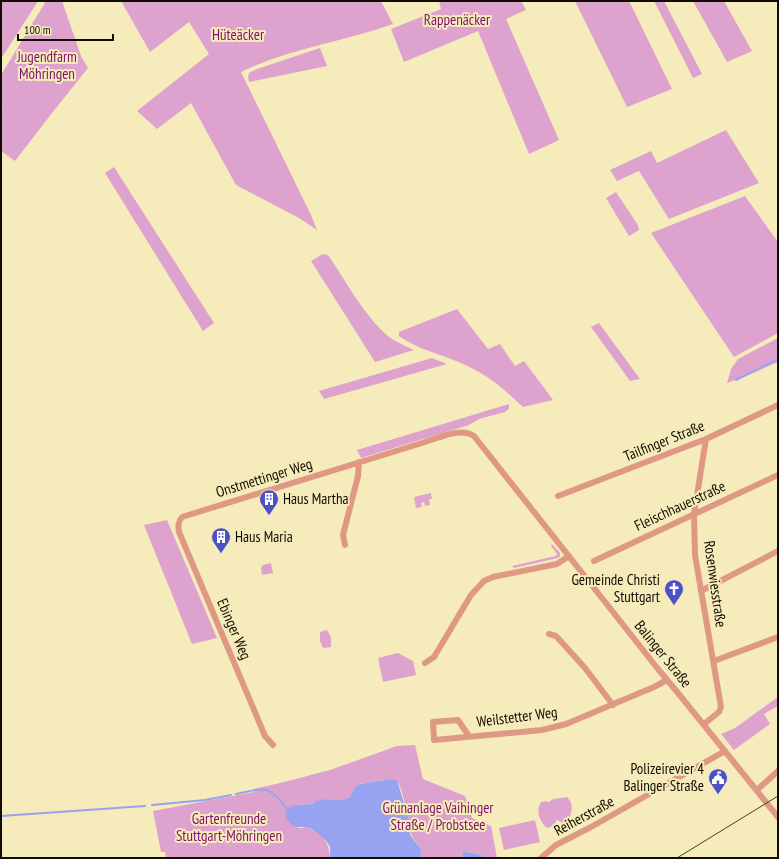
<svg xmlns="http://www.w3.org/2000/svg" width="779" height="859" viewBox="0 0 779 859" font-family="'PT Sans Narrow',sans-serif">
  <style>
    .green { fill: #dda3ce }
    .water { fill: #97a3f0 }
    .lines { fill: none; stroke-linecap: round; stroke-linejoin: round }
    .stream { stroke: #97a3f0; stroke-width: 2 }
    .street { stroke: #df9884; stroke-width: 6 }
    .tram { stroke: #463f2b; stroke-width: 1 }
    .labels { text-anchor: middle; stroke-width: 4; stroke-linejoin: round; paint-order: stroke }
    .park-label { font-size: 15px; fill: #7f116d; stroke: #f6ebbb }
    .street-label { font-size: 15px; fill: #110c00; stroke: #f6ebbb }
    .poi-label { font-size: 15px; fill: #110c00; stroke: #f6ebbb; text-anchor: start }
  </style>
  <rect width="100%" height="100%" fill="#f6ebbb"/>
  <path class="green" d="M 1,1 L 38,1 L 1,59 Z
    M 46,1 L 62,1 L 81,56 L 88,68 L 52,113 L 15,161 L 1,151 L 1,107 L 3,104 L 1,103 L 1,75 Z
    M 121,1 L 381,1 L 393,24 C 343,42 290,48 241,72 L 311,215 L 317,230 L 299,218 L 236,185 L 191,103 L 157,129 L 137,111 L 209,54 L 189,22 L 150,52 Z
    M 439,1 L 521,1 L 526,10 L 506,19 L 559,140 L 529,154 L 478,31 L 404,62 L 391,29 L 441,9 Z
    M 575,1 L 629,1 L 672,89 L 627,107 Z
    M 654,1 L 664,1 L 702,74 L 693,78 Z
    M 693,1 L 724,1 L 752,51 L 727,62 Z
    M 320,48 L 327,66 L 249,82 L 248,77 L 249,73 L 257,69 Z
    M 726,130 L 759,183 L 669,219 L 639,171 L 617,181 L 610,170 L 651,151 L 657,163 Z
    M 114,167 L 214,323 L 203,331 L 105,173 Z
    M 616,192 L 638,225 L 639,230 L 629,236 L 606,198 Z
    M 745,196 L 778,242 L 778,333 L 734,357 L 651,233 Z
    M 323,254 L 328,255 C 346,281 367,321 392,339 C 399,343 407,347 414,350 L 375,362 L 311,261 Z
    M 457,309 L 488,349 L 500,344 L 515,366 L 524,361 L 553,400 L 523,407 C 502,387 488,375 461,363 C 440,354 417,349 399,336 L 399,332 Z
    M 599,323 L 640,379 L 630,381 L 591,327 Z
    M 778,338 L 778,362 L 751,374 L 727,383 L 731,369 L 738,359 Z
    M 432,358 L 447,364 L 324,399 L 319,391 Z
    M 509,404 L 509,409 L 505,412 L 479,419 L 469,425 L 361,458 L 357,450 Z
    M 431,493 L 432,499 L 429,499 L 430,505 L 425,506 L 424,502 L 421,503 L 422,507 L 416,508 L 414,497 Z
    M 167,520 L 217,638 L 192,644 L 144,525 Z
    M 552,544 L 560,553 L 560,556 L 558,558 L 514,568 L 512,566 L 556,556 L 557,554 L 551,546 Z
    M 271,563 L 273,573 L 262,575 L 261,568 L 263,565 Z
    M 327,630 L 331,637 L 331,647 L 323,648 L 320,641 L 320,632 Z
    M 398,653 L 413,661 L 416,675 L 383,682 L 378,658 Z
    M 778,697 L 778,706 L 764,714 L 770,724 L 734,750 L 721,734 L 735,728 Z
    M 415,745 L 423,779 L 465,796 L 472,818 L 491,826 L 497,858 L 483,858 L 482,855 L 462,851 L 463,858 L 420,858 L 422,850 L 411,835 L 410,823 L 401,789 L 397,780 L 392,779 L 359,784 L 354,788 L 350,797 L 342,800 L 327,799 L 313,804 L 294,805 L 298,828 C 302,828 308,827 311,829 C 322,833 332,847 329,858 L 166,858 L 165,852 L 161,852 L 153,811 L 254,792 L 254,789 L 284,782 L 330,770 L 397,746 Z
    M 567,797 C 574,804 572,811 569,819 L 563,823 L 557,820 L 553,826 L 547,828 C 540,822 535,811 541,802 L 545,801 L 549,802 L 553,799 Z
    M 535,820 L 540,842 L 504,850 L 499,828 Z"/>
  <path class="water" d="M 392,779 L 397,780 L 410,823 L 410,835 L 422,850 L 420,858 L 329,858 C 330,855 331,849 329,845 C 327,841 314,829 309,828 C 297,826 293,830 285,816 L 287,809 L 294,805 L 313,804 L 316,801 L 327,799 L 342,800 L 350,797 L 354,788 L 359,784 Z
    M 462,851 L 482,855 L 483,858 L 463,858 Z"/>
  <g class="lines">
    <path class="stream" d="M 736,380 L 778,359
      M 236,794 C 265,788 268,784 287,809
      M 152,805 L 205,800 L 231,795
      M 1,816 L 145,806"/>
    <path class="street" d="M 558,496 L 706,439 L 778,405
      M 345,545 L 343,535 L 358,476 L 359,462
      M 594,561 L 778,475
      M 701,591 L 778,551
      M 549,634 L 556,636 L 585,668 L 613,705
      M 714,661 L 778,637
      M 425,663 L 434,657 L 471,595 L 484,581 L 493,577 L 557,564 L 569,556
      M 704,724 L 719,712 L 721,707 L 695,555 L 694,514 L 706,439
      M 469,736 L 458,720 L 433,722 L 434,740 L 542,730 L 566,724 L 654,687 L 667,680
      M 273,745 L 265,736 L 179,532 C 178,526 178,522 182,517 L 422,443 C 438,438 460,427 474,436 L 658,669 L 678,693 L 778,817
      M 757,790 L 778,771
      M 541,858 L 556,845 L 591,827 L 725,751"/>
    <path class="tram" d="M 677,858 L 778,796"/>
  </g>
  <defs>
    <g id="building-pin" transform="scale(1)"><path d="M0 17L-7.5 6A9.5 9.5 0 1 1 7.5 6Z" fill="#4d51c7" stroke="#f6ebbb"/><path d="M-4-6H4V6H1V3H-1V6H-4ZM-2.5-4.3h1.7v1.8h-1.7ZM.8-4.3h1.7v1.8H.8ZM-2.5-1h1.7V.8h-1.7ZM.8-1h1.7V.8H.8Z" fill="#fff"/></g>
    <g id="church-pin" transform="scale(1)"><path d="M0 17L-7.5 6A9.5 9.5 0 1 1 7.5 6Z" fill="#4d51c7" stroke="#f6ebbb"/><path d="M-1.2-6h2.4v3.5h3.3v2.4h-3.3V6h-2.4V-.1h-3.3v-2.4h3.3Z" fill="#fff"/></g>
    <g id="civic-pin" transform="scale(1)"><path d="M0 17L-7.5 6A9.5 9.5 0 1 1 7.5 6Z" fill="#4d51c7" stroke="#f6ebbb"/><path d="M-.6-6.5H3V-4.5H.6V-3L4-1V1h2V6H-6V1h2V-1L-.6-3ZM-1.2 2.5V6h2.4V2.5Z" fill="#fff"/></g>
  </defs>
  <g fill-rule="evenodd">
    <use href="#building-pin" x="269" y="499"/>
    <use href="#building-pin" x="221" y="537"/>
    <use href="#church-pin" x="674" y="589"/>
    <use href="#civic-pin" x="718" y="778"/>
  </g>
  <g class="labels">
    <g class="park-label">
      <text x="457" y="25">Rappenäcker</text>
      <text x="238" y="40">Hüteäcker</text>
      <text x="47" y="62">Jugendfarm<tspan x="47" dy="17">Möhringen</tspan></text>
      <text x="438" y="813">Grünanlage Vaihinger<tspan x="438" dy="17">Straße / Probstsee</tspan></text>
      <text x="229" y="824">Gartenfreunde<tspan x="229" dy="17">Stuttgart-Möhringen</tspan></text>
    </g>
    <g class="street-label">
      <text transform="translate(664 441) rotate(-22)" y="5">Tailfinger Straße</text>
      <text transform="translate(264 478) rotate(-17)" y="5">Onstmettinger Weg</text>
      <text transform="translate(680 506) rotate(-25)" y="5">Fleischhauerstraße</text>
      <text transform="translate(715 584) rotate(82)" y="5">Rosenwiesstraße</text>
      <text transform="translate(234 629) rotate(67)" y="5">Ebinger Weg</text>
      <text transform="translate(663 654) rotate(51)" y="5">Balinger Straße</text>
      <text transform="translate(517 717) rotate(-7)" y="5">Weilstetter Weg</text>
      <text transform="translate(584 816) rotate(-29)" y="5">Reiherstraße</text>
    </g>
    <g class="poi-label">
      <text x="283" y="504">Haus Martha</text>
      <text x="235" y="542">Haus Maria</text>
      <text x="660" y="585" text-anchor="end">Gemeinde Christi<tspan x="660" dy="17">Stuttgart</tspan></text>
      <text x="704" y="774" text-anchor="end">Polizeirevier 4<tspan x="704" dy="17">Balinger Straße</tspan></text>
    </g>
  </g>
  <rect width="779" height="859" fill="none" stroke="#110c00" stroke-width="4"/>
  <path d="M18 34v6h95v-6" fill="none" stroke="#110c00" stroke-width="2"/>
  <text x="24" y="34" font-size="12" fill="#110c00" stroke="#f6ebbb" stroke-width="3" paint-order="stroke">100 m</text>
</svg>
